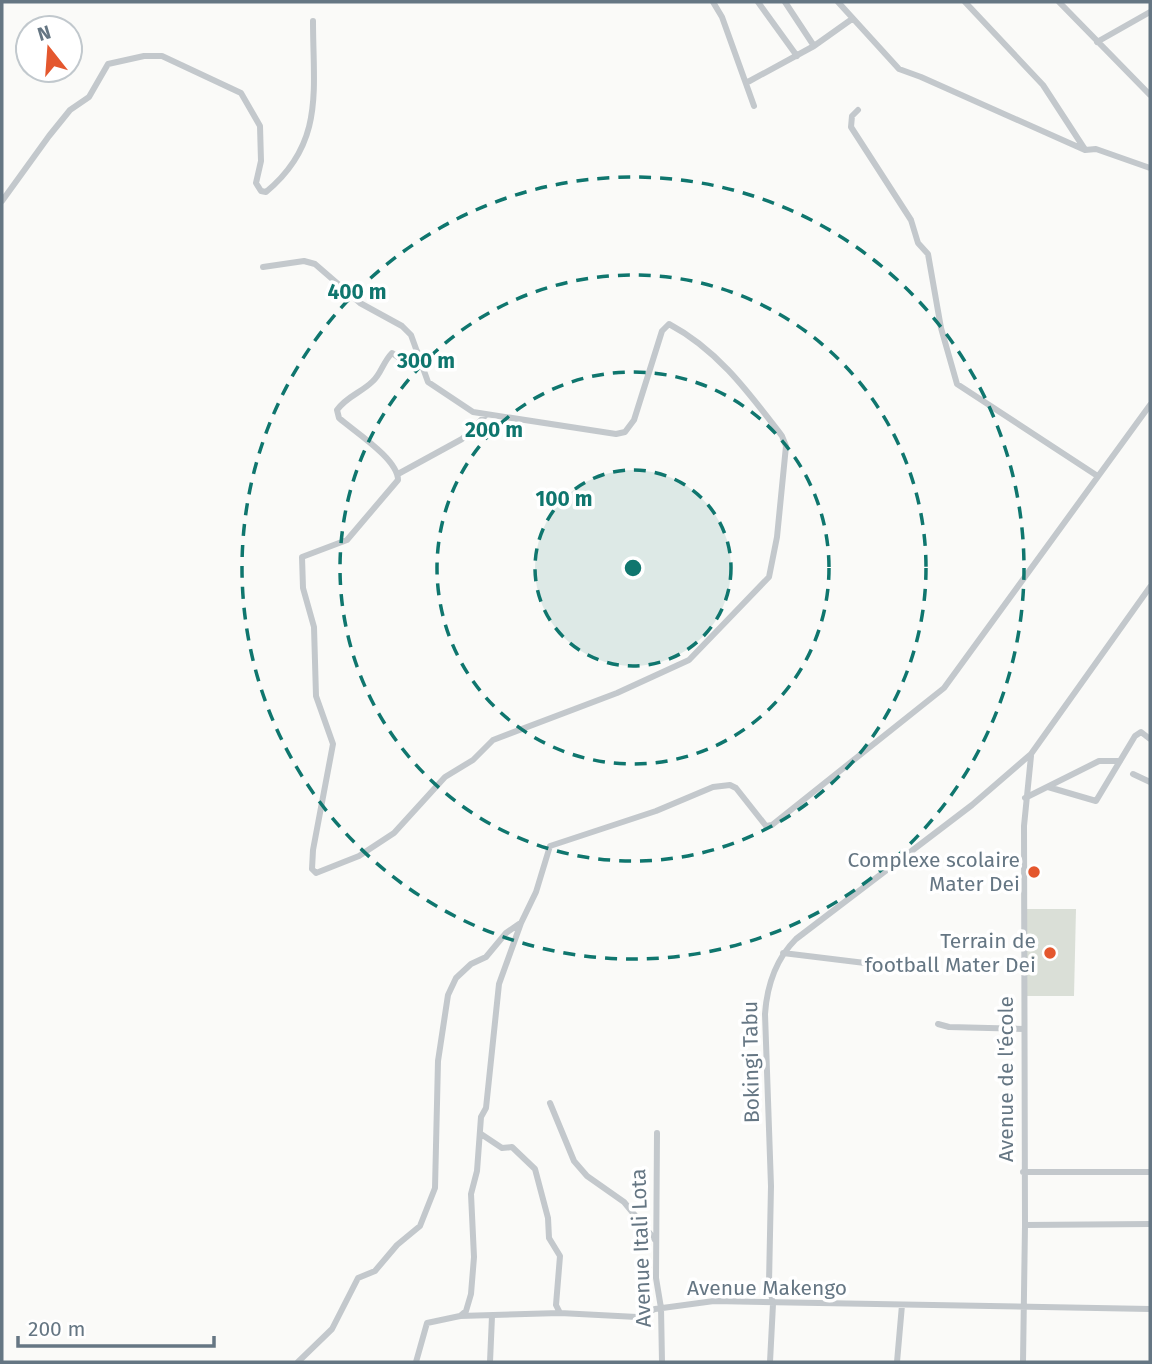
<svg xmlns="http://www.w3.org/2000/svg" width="1152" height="1364" viewBox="0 0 1152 1364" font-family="'Fira Sans',sans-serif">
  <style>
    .green { fill: #dadfd7 }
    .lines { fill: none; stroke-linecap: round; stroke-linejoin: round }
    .minor { stroke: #c3c8cc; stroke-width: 6 }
    .ring { fill: none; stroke: #0f766e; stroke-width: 3.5; stroke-dasharray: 12 9 }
    .poi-dot { fill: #e4572e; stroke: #fff; stroke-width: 2.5 }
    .labels { text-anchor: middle; stroke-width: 7; stroke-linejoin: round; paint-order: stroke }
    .poi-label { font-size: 21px; fill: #657683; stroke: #fff; text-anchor: end }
    .street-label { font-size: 21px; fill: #657683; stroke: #fff }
    .centre { fill: #0f766e; stroke: #fff; stroke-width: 3.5 }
    .ring-label { font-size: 21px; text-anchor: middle; font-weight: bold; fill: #0f766e; stroke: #fff; stroke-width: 7; stroke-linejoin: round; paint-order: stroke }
  </style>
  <rect width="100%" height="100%" fill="#fafaf8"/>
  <path class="green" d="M 1025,909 L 1076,909 L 1074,996 L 1025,996 Z"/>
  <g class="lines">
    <path class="minor" d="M 713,2 L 722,17 L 754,106
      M 758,2 L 797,56
      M 785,2 L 814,46
      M 838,2 L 899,69 L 921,77 L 1085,150 L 1096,149 L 1150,168
      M 965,2 L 1043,85 L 1084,148
      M 1059,2 L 1150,95
      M 1097,42 L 1150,12
      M 746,83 L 814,46 L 852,19
      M 858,110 L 852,116 L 851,127 L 911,220 L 918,243 L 928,254 L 941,328 L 957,384 L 1096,475
      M 2,201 L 49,136 L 70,110 L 89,97 L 108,64 L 144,56 L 162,56 L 241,93 L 260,126 L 261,161 L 256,183 L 261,191 L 266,192 C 325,143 313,90 313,21
      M 263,267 L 304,261 L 315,264 L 360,303 L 402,326 L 411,335 L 428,382 L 473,412 L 616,434 L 625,432 L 634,420 L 662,331 L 669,324 C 718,350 749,393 782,436 L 786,446 L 777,537 L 769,577 L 689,660 L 617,693 L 493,740 L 473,760 L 445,777 L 394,833 L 359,856 L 316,873 L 312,869 L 313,850 L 333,744 L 316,696 L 314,627 L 303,588 L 302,557 L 347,540 L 398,480 C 398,459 355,432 339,418 L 337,410 C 347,396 361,393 373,381 C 381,374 383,362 392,353 L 405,362 L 417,351
      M 398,474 L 462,439 L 485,416
      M 1133,774 L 1150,782
      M 1048,787 L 1096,801 L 1135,736 L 1141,732 L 1150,739
      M 1025,798 L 1099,761 L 1120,761
      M 783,953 L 865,963
      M 938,1024 L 949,1027 L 1023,1029
      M 550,1103 L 574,1161 L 587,1176 L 624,1202 L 656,1241
      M 657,1133 L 656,1278 L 661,1308 L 662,1362
      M 481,1134 L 502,1148 L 512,1147 L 535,1169 L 548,1218 L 549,1238 L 560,1256 L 556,1305 L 560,1313
      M 1023,1172 L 1150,1172
      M 1025,1225 L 1150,1224
      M 460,1316 L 466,1311 L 471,1294 L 474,1257 L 471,1194 L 477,1171 L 481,1117 L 486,1108 L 499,984 L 521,923 L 536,892 L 550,846 L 656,811 L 713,787 L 730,785 L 736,788 L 766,826 L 772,825 L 944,688 L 1150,405
      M 298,1362 L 332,1329 L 358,1278 L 375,1271 L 397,1245 L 420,1226 L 435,1188 L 438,1061 L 448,995 L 456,978 L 471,964 L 486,957 L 506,933 L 519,924
      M 416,1362 L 427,1323 L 460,1316 L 560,1313 L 637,1317 L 655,1309 L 714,1301 L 1150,1309
      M 490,1362 L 492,1316
      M 770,1362 L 773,1304 L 769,1283 L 771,1186 L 765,1014 C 767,985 775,960 796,939 L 972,805 L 1031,754 L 1150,587
      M 897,1362 L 902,1305
      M 1023,1362 L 1025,1225 L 1024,826 L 1031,756"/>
  </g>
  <circle cx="633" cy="568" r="98" fill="#0f766e" fill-opacity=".12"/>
  <g class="ring">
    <circle cx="633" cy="568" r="98"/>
    <circle cx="633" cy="568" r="196"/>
    <circle cx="633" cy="568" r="293"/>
    <circle cx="633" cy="568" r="391"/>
  </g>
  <g class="poi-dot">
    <circle cx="1034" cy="872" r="7"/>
    <circle cx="1050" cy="953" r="7"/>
  </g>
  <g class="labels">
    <g class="poi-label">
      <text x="1020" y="867">Complexe scolaire<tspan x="1020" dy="24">Mater Dei</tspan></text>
      <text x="1036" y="948">Terrain de<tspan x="1036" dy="24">football Mater Dei</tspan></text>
    </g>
    <g class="street-label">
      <text transform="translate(751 1062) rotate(-91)" y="7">Bokingi Tabu</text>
      <text transform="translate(1006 1079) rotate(-90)" y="7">Avenue de l'école</text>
      <text transform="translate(641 1248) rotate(-92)" y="7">Avenue Itali Lota</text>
      <text x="767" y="1295">Avenue Makengo</text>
    </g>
  </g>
  <circle cx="633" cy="568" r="10" class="centre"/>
  <g class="ring-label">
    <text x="357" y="299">400 m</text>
    <text x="426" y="368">300 m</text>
    <text x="494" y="437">200 m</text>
    <text x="564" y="506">100 m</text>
  </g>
  <rect width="1152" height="1364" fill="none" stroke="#657683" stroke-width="7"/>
  <g transform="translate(49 49) rotate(343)"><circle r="33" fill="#ffffff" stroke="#c1c8cd" stroke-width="2"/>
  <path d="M0-5L12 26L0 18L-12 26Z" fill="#e4572e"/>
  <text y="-10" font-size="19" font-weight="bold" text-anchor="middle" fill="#657683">N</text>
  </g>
  <path d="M18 1336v10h196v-10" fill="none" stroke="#657683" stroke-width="3.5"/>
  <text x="28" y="1336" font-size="21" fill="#657683" stroke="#ffffff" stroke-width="5" paint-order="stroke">200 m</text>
</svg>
